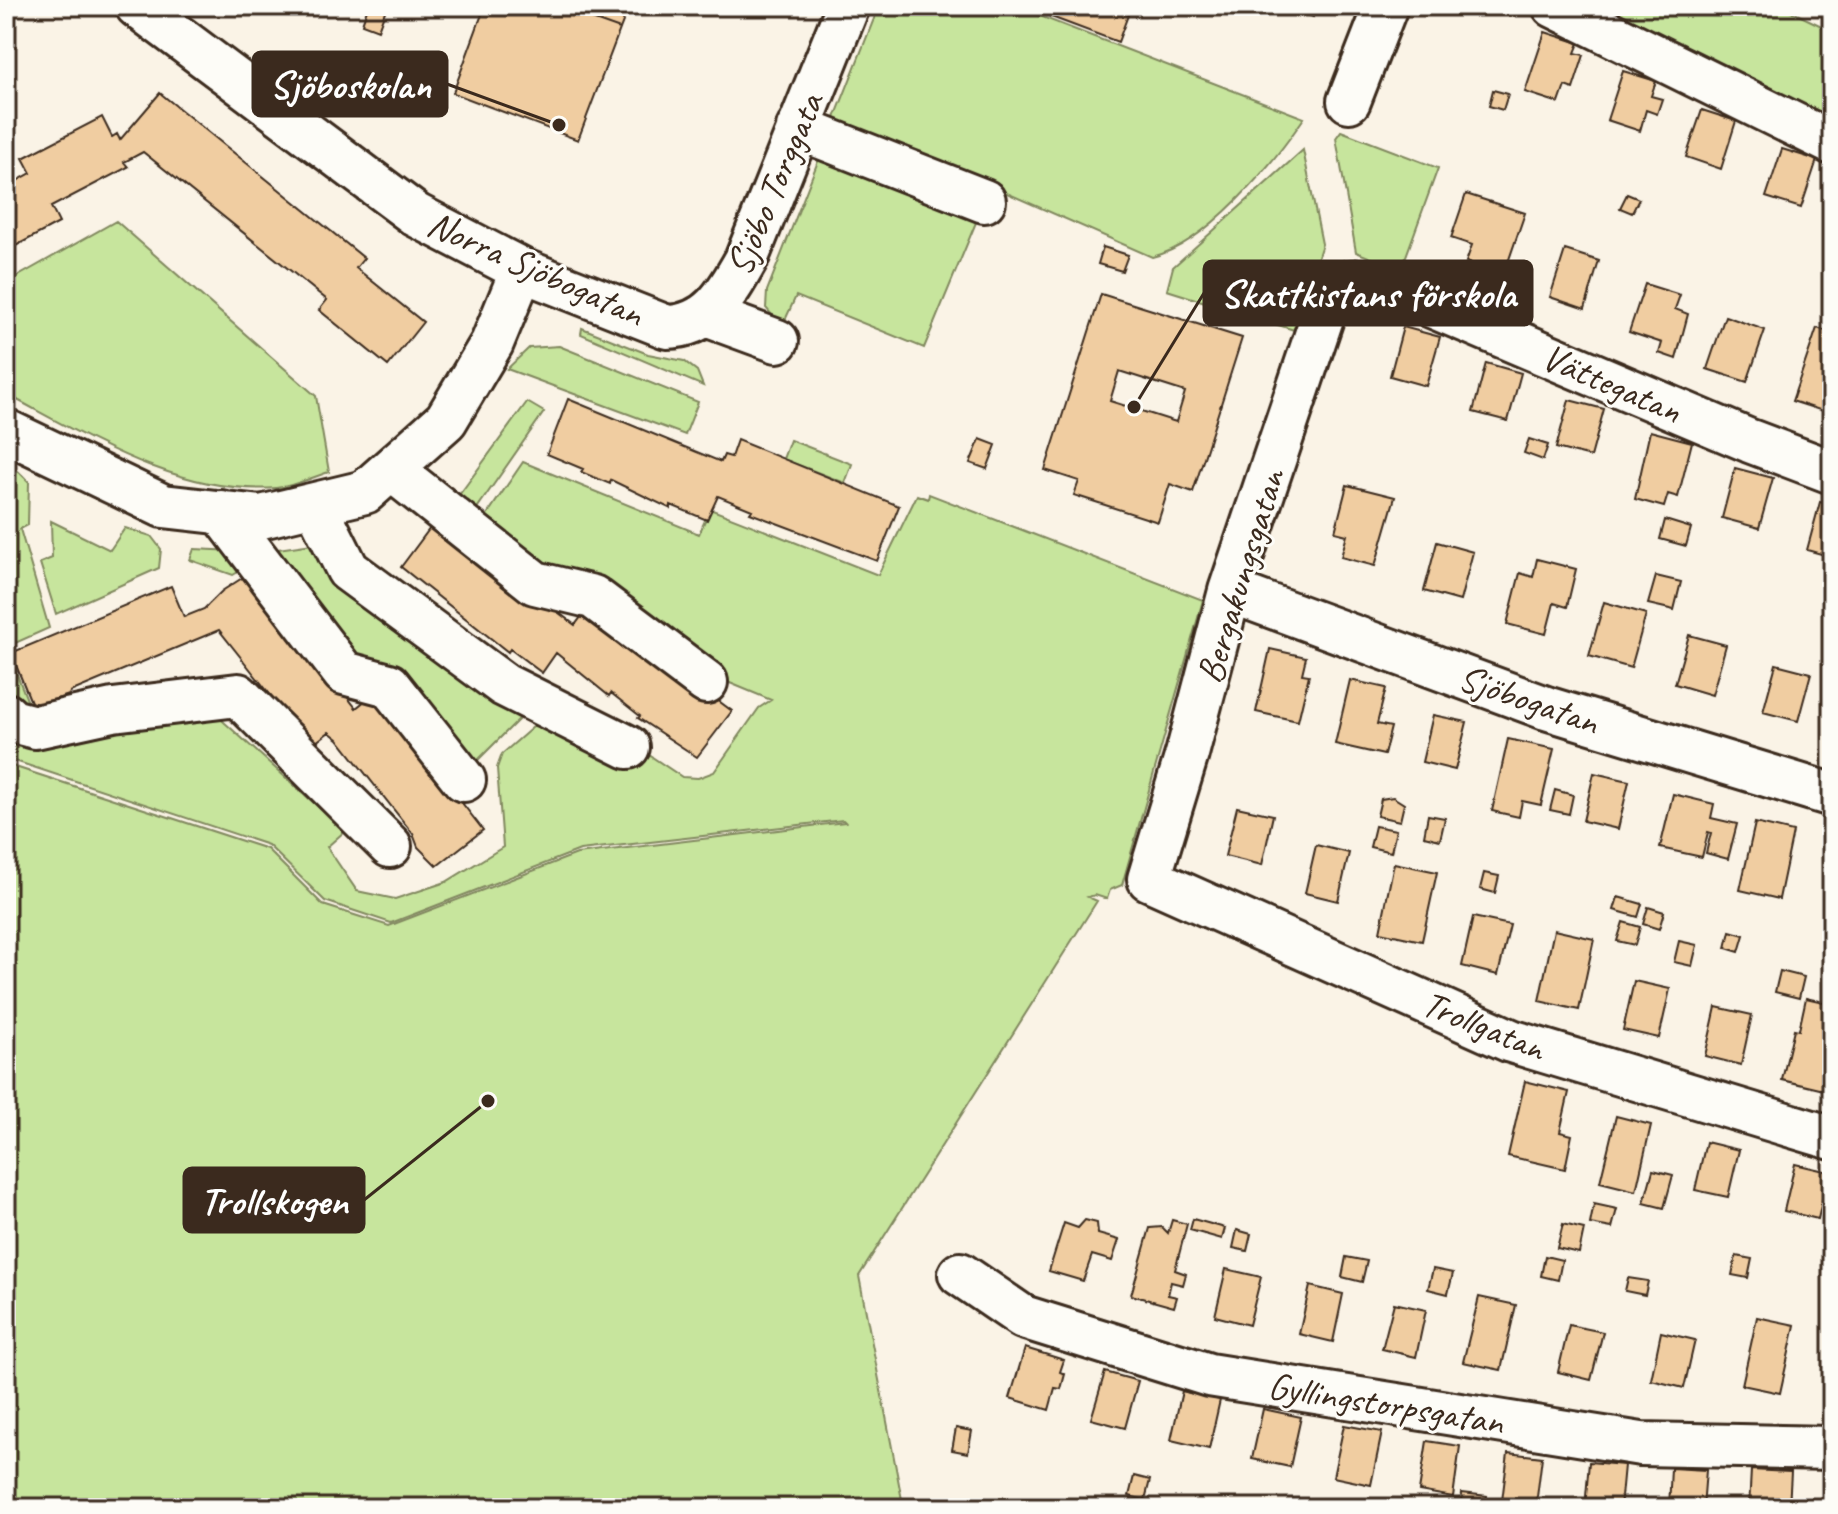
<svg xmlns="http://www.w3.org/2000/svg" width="1838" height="1514" viewBox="0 0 1838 1514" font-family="Caveat,sans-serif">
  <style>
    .green { fill: #c7e59d; stroke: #81885e; stroke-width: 2 }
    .building { fill: #f0cda1; stroke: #3b2a1e; stroke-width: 2; fill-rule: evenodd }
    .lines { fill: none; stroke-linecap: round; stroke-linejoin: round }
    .minor-casing { stroke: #3b2a1e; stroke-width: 48 }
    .minor { stroke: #fdfcf7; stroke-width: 42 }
    .labels { text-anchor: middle; stroke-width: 6; stroke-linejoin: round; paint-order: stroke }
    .street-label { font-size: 38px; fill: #3b2a1e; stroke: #fdfcf7 }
    .leader { fill: none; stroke: #3b2a1e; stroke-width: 3 }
    .callout-dot { fill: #3b2a1e; stroke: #fdfcf7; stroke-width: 3 }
    .callout { fill: #3b2a1e; stroke: #3b2a1e; stroke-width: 3 }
    .callout-label { font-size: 40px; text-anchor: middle; font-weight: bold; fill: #fff }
  </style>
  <rect width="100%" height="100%" fill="#faf3e6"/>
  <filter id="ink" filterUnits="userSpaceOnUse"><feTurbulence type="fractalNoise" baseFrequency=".0125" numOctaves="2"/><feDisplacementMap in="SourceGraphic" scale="16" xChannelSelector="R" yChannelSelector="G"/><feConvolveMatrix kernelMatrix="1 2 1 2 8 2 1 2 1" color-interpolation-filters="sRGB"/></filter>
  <g filter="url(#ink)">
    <path class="green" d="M 879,6 L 1014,6 L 1304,118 C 1272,165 1207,244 1152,257 L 991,186 L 924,348 L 796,296 L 782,327 L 766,308 L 767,291 Z
      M 1596,6 L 1780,6 L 1832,31 L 1832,120 Z
      M 1341,131 L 1438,168 L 1401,270 L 1356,252 L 1336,138 Z
      M 1303,150 L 1322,244 L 1294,330 L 1167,290 L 1173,267 Z
      M 116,221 L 316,396 L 329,472 C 312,477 293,487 276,488 C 179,495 88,437 6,394 L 6,283 Z
      M 582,328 L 648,354 L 684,361 L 697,371 L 703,386 L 581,334 Z
      M 559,346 L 698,402 L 685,435 L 507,369 L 529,348 Z
      M 527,402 L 544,412 L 471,517 L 454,502 Z
      M 790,440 L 852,464 L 845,483 L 783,459 Z
      M 523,462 L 699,534 L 710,509 L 878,575 L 917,495 L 928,499 L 929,494 L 1203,600 L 1122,885 L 1110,890 L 1107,899 L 1095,895 L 1088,897 L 1097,901 L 859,1276 L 903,1505 L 919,1508 L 6,1508 L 6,764 L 267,849 L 323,905 L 389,926 L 577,854 L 845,822 L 843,820 L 580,850 L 391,923 L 325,901 L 268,845 L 6,758 L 6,732 L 214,713 L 345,831 L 327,847 L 357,891 L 395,899 L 446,882 L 503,847 L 497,768 L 502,754 L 541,720 L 620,756 L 649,755 L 682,777 L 698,778 L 714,772 L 759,708 L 771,700 L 713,676 L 478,528 Z
      M 18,471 L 29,482 L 28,525 L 20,529 L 49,628 L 6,647 L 31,710 L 6,700 L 6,482 Z
      M 51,521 L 110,550 L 125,528 L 151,536 L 161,549 L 159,568 L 56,614 L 40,563 L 52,558 Z
      M 319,543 L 527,711 L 469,769 L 348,660 L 264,551 Z
      M 194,549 L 235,551 L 245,568 L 233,575 L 190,560 Z"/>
    <path class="building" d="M 368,6 L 387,6 L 378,30 L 362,24 Z
      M 485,6 L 557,6 L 620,29 L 578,140 L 453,93 Z
      M 571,6 L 629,6 L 620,29 L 569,11 Z
      M 1022,6 L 1104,6 L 1128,15 L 1118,42 Z
      M 1283,6 L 1317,6 L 1313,17 Z
      M 1545,32 L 1579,43 L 1575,53 L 1584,55 L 1573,89 L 1565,86 L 1559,103 L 1525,92 Z
      M 1623,71 L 1656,81 L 1651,96 L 1662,99 L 1657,114 L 1646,110 L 1640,131 L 1607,120 Z
      M 1493,90 L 1508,94 L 1503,110 L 1489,106 Z
      M 160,93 L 364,258 L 356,268 L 423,322 L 388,366 L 319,310 L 327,300 L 143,152 L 124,162 L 128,167 L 51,207 L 59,223 L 6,251 L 6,187 L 31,173 L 23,158 L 102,117 L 112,137 L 117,134 L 120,140 Z
      M 1702,110 L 1736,121 L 1721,169 L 1686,157 Z
      M 1782,149 L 1817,160 L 1801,208 L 1766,197 Z
      M 1466,194 L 1525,213 L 1504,274 L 1466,262 L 1472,245 L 1451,238 Z
      M 1627,194 L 1639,199 L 1632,213 L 1620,208 Z
      M 1103,247 L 1128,255 L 1122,271 L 1098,264 Z
      M 1565,250 L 1599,261 L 1585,309 L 1550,297 Z
      M 1645,284 L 1680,295 L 1675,309 L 1688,314 L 1676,359 L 1659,353 L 1662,343 L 1629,332 Z
      M 1101,294 L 1242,338 L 1193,492 L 1170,484 L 1158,522 L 1074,495 L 1079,481 L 1045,470 ZM 1119,371 L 1185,392 L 1176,422 L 1110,401 Z
      M 1725,316 L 1765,330 L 1747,382 L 1707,369 Z
      M 1403,327 L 1440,337 L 1426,386 L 1390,376 Z
      M 1817,328 L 1832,333 L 1829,413 L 1792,401 Z
      M 1486,363 L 1521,373 L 1508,421 L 1473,412 Z
      M 568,399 L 721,462 L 724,455 L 731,457 L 737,440 L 899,506 L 877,561 L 750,513 L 752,510 L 718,496 L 707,520 L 671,505 L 671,509 L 611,480 L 610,484 L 581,472 L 583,469 L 547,454 Z
      M 1569,400 L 1604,409 L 1591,457 L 1556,448 Z
      M 1650,431 L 1692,442 L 1678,497 L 1668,494 L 1664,507 L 1635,499 Z
      M 980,439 L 996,445 L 987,469 L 970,463 Z
      M 1529,439 L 1548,445 L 1543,460 L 1524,453 Z
      M 1735,468 L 1773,478 L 1759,528 L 1722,518 Z
      M 1347,485 L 1395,497 L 1375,566 L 1341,557 L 1347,535 L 1335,532 Z
      M 1820,502 L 1832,505 L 1832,557 L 1807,550 Z
      M 436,520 L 575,625 L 590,605 L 732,711 L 697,757 L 638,718 L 640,716 L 611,693 L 609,696 L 556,653 L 542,673 L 510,649 L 508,652 L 401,567 Z
      M 1665,520 L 1691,528 L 1686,546 L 1660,539 Z
      M 1437,542 L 1473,552 L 1460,601 L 1424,591 Z
      M 1537,559 L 1576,569 L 1567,607 L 1554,603 L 1546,634 L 1507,624 L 1520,573 L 1533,577 Z
      M 250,573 L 356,708 L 376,692 L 483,830 L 437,866 L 418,847 L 413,834 L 338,739 L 329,732 L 311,746 L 219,630 L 70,692 L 69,695 L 33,707 L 11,653 L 171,586 L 184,617 L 204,609 L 222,591 Z
      M 1656,576 L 1681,582 L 1674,610 L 1648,604 Z
      M 1604,602 L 1646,614 L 1631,668 L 1589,656 Z
      M 1689,635 L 1726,645 L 1712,695 L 1675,684 Z
      M 1270,649 L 1306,657 L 1302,674 L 1309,675 L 1298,721 L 1256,712 Z
      M 1776,664 L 1811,673 L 1798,721 L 1763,712 Z
      M 1350,680 L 1386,688 L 1377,724 L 1391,727 L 1384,755 L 1335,744 Z
      M 1433,715 L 1467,722 L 1455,770 L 1422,762 Z
      M 1508,739 L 1554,749 L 1541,805 L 1522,801 L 1519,817 L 1492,811 Z
      M 1594,773 L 1629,781 L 1618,829 L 1583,821 Z
      M 1555,790 L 1573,795 L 1569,814 L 1550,810 Z
      M 1673,794 L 1714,804 L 1711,818 L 1737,824 L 1728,859 L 1706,853 L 1711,833 L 1708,832 L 1702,857 L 1660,848 Z
      M 1393,797 L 1404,804 L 1400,821 L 1377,816 L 1381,799 Z
      M 1237,807 L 1273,815 L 1262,865 L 1225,856 Z
      M 1428,815 L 1445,818 L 1440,840 L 1424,836 Z
      M 1755,823 L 1793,832 L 1779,899 L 1740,890 Z
      M 1375,826 L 1396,830 L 1391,852 L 1370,847 Z
      M 1316,845 L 1349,853 L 1338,901 L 1305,893 Z
      M 1394,863 L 1437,872 L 1422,941 L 1380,932 Z
      M 1484,873 L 1499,876 L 1495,893 L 1480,889 Z
      M 1618,897 L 1642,904 L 1638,917 L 1614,910 Z
      M 1648,907 L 1664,912 L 1659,929 L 1643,924 Z
      M 1473,917 L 1510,925 L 1498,975 L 1462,966 Z
      M 1623,922 L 1640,927 L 1635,945 L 1617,941 Z
      M 1554,930 L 1594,939 L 1579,1010 L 1539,1001 Z
      M 1730,931 L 1744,935 L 1739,952 L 1726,948 Z
      M 1679,941 L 1697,945 L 1692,966 L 1674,962 Z
      M 1780,971 L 1804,977 L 1799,998 L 1775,992 Z
      M 1634,981 L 1670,989 L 1659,1038 L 1623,1030 Z
      M 1806,998 L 1832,1004 L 1832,1059 L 1824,1090 L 1782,1080 L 1794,1029 L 1799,1030 Z
      M 1716,1007 L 1752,1015 L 1741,1065 L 1705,1056 Z
      M 1525,1081 L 1569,1092 L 1560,1132 L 1572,1135 L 1565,1169 L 1508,1156 Z
      M 1616,1116 L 1651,1125 L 1636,1191 L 1600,1182 Z
      M 1706,1142 L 1739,1150 L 1728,1197 L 1695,1190 Z
      M 1795,1164 L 1829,1172 L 1818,1219 L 1784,1211 Z
      M 1653,1170 L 1673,1175 L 1664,1208 L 1644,1203 Z
      M 1594,1204 L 1617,1209 L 1612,1228 L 1590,1224 Z
      M 1193,1219 L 1225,1228 L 1222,1239 L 1190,1230 Z
      M 1085,1220 L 1097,1223 L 1098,1234 L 1119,1240 L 1112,1261 L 1092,1255 L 1083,1281 L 1049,1271 L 1064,1223 L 1078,1228 Z
      M 1172,1220 L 1187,1224 L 1175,1270 L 1186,1274 L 1183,1285 L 1171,1282 L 1168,1295 L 1177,1297 L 1174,1307 L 1131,1295 L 1150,1228 L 1162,1227 L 1168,1233 Z
      M 1563,1224 L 1584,1229 L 1579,1253 L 1557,1248 Z
      M 1237,1230 L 1251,1234 L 1247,1251 L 1233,1248 Z
      M 1545,1256 L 1562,1260 L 1558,1280 L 1541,1276 Z
      M 1736,1256 L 1752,1259 L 1748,1278 L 1732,1275 Z
      M 1346,1257 L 1367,1261 L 1362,1282 L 1342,1277 Z
      M 1226,1269 L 1261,1277 L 1249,1325 L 1215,1316 Z
      M 1433,1269 L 1453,1273 L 1448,1294 L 1428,1289 Z
      M 1628,1278 L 1648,1281 L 1645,1295 L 1625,1291 Z
      M 1310,1286 L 1343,1294 L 1333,1342 L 1299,1334 Z
      M 1479,1297 L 1516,1305 L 1501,1370 L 1463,1362 Z
      M 1394,1303 L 1426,1310 L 1416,1357 L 1382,1349 Z
      M 1757,1317 L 1795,1325 L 1780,1393 L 1742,1385 Z
      M 1569,1325 L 1603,1332 L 1591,1380 L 1558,1372 Z
      M 1661,1332 L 1695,1340 L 1684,1388 L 1651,1380 Z
      M 1025,1348 L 1064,1360 L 1060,1372 L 1065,1374 L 1061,1389 L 1055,1388 L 1049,1410 L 1010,1398 Z
      M 1105,1372 L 1138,1381 L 1125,1428 L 1091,1419 Z
      M 1182,1391 L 1220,1400 L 1209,1449 L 1171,1440 Z
      M 1263,1409 L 1301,1417 L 1290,1467 L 1252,1459 Z
      M 1344,1425 L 1382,1432 L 1371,1485 L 1333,1477 Z
      M 956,1428 L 972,1431 L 968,1453 L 952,1450 Z
      M 1427,1441 L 1460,1446 L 1453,1497 L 1419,1491 Z
      M 1508,1453 L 1542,1457 L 1536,1505 L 1502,1501 Z
      M 1589,1462 L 1624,1465 L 1620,1508 L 1585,1508 Z
      M 1671,1468 L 1706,1470 L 1703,1508 L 1669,1508 Z
      M 1751,1470 L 1791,1472 L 1789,1508 L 1749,1508 Z
      M 1134,1476 L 1150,1480 L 1145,1500 L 1129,1496 Z
      M 1462,1493 L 1487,1496 L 1486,1508 L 1460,1508 Z"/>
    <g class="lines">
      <g class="minor-casing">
        <path id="minor" d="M 137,6 L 416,215 L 522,270 L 667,327 C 709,326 727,294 746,260 L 848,6
          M 1554,6 L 1832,143
          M 1349,101 L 1386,6
          M 798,128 L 984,201
          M 706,315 L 777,341
          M 6,431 L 163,506 L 261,517 L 365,492 L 446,420 L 492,343 L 522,270
          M 391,469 L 535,583 L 593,597 L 706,682
          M 1832,472 L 1750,441 L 1401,293 C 1373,284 1347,270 1328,300 L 1230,591 L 1187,754 L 1149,879 L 1511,1041 L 1832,1138
          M 315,504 L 348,570 L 504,685 L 628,747
          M 221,512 L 344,673 L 389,685 L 464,780
          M 1230,591 L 1546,708 L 1832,795
          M 6,715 L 12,721 L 35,727 L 113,710 L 238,695 L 390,846
          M 960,1274 L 1023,1317 L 1209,1375 L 1641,1444 L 1832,1448"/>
      </g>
      <use href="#minor" class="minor"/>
    </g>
  </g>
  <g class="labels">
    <g class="street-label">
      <text transform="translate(774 184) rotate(-67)" y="13">Sjöbo Torggata</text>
      <text transform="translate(536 268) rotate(24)" y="13">Norra Sjöbogatan</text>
      <text transform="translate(1612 383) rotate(23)" y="13">Vättegatan</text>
      <text transform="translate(1240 576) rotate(-73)" y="13">Bergakungsgatan</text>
      <text transform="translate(1529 699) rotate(19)" y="13">Sjöbogatan</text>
      <text transform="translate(1484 1025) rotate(22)" y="13">Trollgatan</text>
      <text transform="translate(1386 1403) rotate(9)" y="13">Gyllingstorpsgatan</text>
    </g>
  </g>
  <path class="leader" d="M559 125L447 84M1134 407L1204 293M488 1101L364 1200"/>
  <g class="callout-dot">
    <circle cx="559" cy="125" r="8"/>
    <circle cx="1134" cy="407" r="8"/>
    <circle cx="488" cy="1101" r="8"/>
  </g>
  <g class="callout">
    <rect x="253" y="52" width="194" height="64" rx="8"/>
    <rect x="1204" y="261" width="328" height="64" rx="8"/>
    <rect x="184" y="1168" width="180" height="64" rx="8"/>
  </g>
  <g class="callout-label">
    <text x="350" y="98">Sjöboskolan</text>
    <text x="1368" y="307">Skattkistans förskola</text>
    <text x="274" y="1214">Trollskogen</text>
  </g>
  <rect width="1838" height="1514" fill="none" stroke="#fdfcf7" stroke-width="32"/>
  <rect x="16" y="16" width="1806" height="1482" fill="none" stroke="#3b2a1e" stroke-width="3" filter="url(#ink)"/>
</svg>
